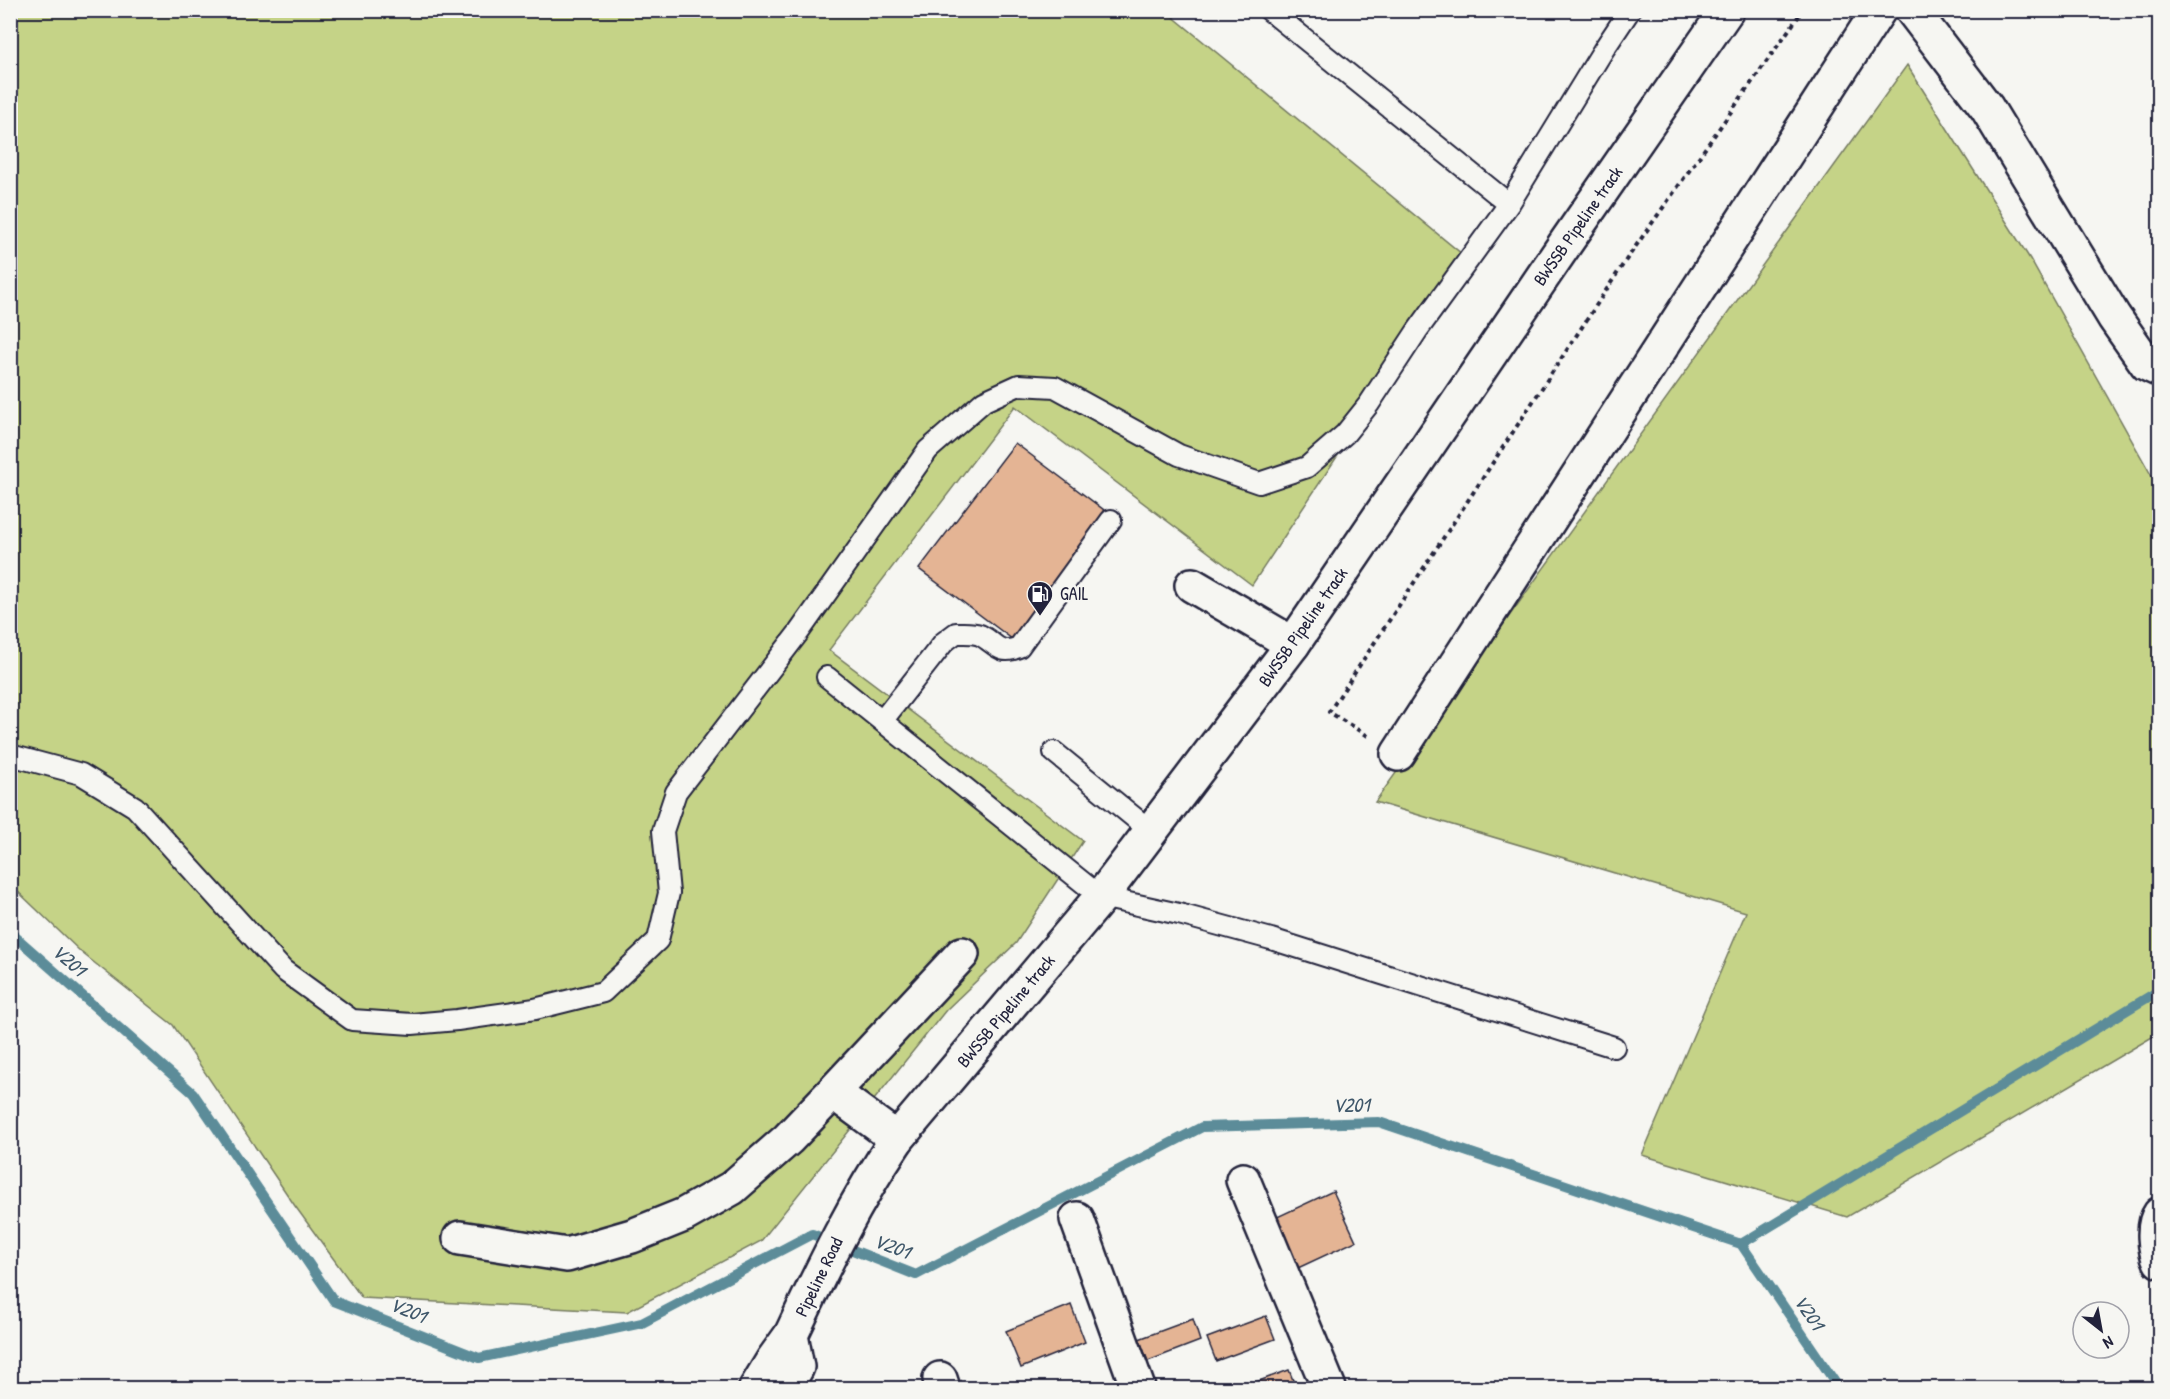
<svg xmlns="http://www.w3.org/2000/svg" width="2170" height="1399" viewBox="0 0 2170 1399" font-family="'Patrick Hand',sans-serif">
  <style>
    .green { fill: #c5d387; stroke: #747a61; stroke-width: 1.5 }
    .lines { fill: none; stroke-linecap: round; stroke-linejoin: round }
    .stream { stroke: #5c8c99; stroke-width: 10 }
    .building { fill: #e4b494; stroke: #22223b; stroke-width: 1.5 }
    .lane-casing { stroke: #22223b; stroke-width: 24 }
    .street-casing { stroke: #22223b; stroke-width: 38 }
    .secondary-casing { stroke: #22223b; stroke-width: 38 }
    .path { stroke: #22223b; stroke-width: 4; stroke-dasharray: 4.5 4.5; stroke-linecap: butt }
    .lane { stroke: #f6f6f2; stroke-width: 20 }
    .street { stroke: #f6f6f2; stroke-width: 33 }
    .secondary { stroke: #f6f6f2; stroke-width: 33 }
    .labels { text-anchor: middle; stroke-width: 5; stroke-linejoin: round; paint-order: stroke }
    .street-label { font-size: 18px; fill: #22223b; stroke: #f6f6f2 }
    .poi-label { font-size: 18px; fill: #22223b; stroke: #f6f6f2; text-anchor: start }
    .water-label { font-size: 20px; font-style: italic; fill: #3f576a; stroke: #f6f6f2 }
  </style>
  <rect width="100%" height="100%" fill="#f6f6f2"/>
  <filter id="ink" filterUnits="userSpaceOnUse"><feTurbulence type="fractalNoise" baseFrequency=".0167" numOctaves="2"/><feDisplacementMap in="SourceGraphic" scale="12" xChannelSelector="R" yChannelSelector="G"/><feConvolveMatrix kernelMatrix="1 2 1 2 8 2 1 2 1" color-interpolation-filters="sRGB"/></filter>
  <g filter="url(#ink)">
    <path class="green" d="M 10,11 L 1166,11 L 1468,259 L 1252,585 L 1015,406 L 829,650 L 1083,841 L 1016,943 L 946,1010 L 761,1241 L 627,1312 L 362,1298 L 295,1206 L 173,1025 L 82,953 L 11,885 Z
      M 1907,65 L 2030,259 L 2159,489 L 2159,1033 L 1847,1217 L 1642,1155 L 1746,912 L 1375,802 Z"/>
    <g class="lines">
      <path class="stream" d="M 10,932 L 193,1093 L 334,1301 L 479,1358 L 642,1323 L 812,1234 L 916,1275 L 1202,1127 L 1379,1122 L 1741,1244 L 1839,1388
        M 1741,1244 L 2160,990"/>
    </g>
    <path class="building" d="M 1015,443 L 1108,513 L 1012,639 L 919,569 Z
      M 1333,1191 L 1356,1241 L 1298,1268 L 1275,1218 Z
      M 1071,1305 L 1085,1342 L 1021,1368 L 1006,1331 Z
      M 1266,1316 L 1275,1339 L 1216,1361 L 1207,1338 Z
      M 1193,1319 L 1200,1341 L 1148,1361 L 1139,1339 Z
      M 1289,1370 L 1296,1388 L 1240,1388 Z"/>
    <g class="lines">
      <g class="lane-casing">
        <path id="lane" d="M 1269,10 L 1509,204
          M 827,677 L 1101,897 L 1179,914 L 1271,939 L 1614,1047
          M 882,721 L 944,642 L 956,633 C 964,633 972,632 980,635 C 996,643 999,656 1019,647 L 1111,520
          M 1054,752 L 1152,832
          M 10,755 L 81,774 L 135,807 L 283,970 L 352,1020 L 412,1024 L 457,1020 L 535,1009 L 603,992 L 658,940 L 669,893 L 663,831 L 676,792 L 799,632 L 928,450 L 984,401 L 1019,385 L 1055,387 L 1179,455 L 1259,483 L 1307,467 L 1345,434 L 1369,404 L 1417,331 L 1509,204 L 1604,49 L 1630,10"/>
      </g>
      <g class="street-casing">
        <path id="street" d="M 1912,10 L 1987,108 L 2114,317 L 2147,364 L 2160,370
          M 1192,585 L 1293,644
          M 1398,754 L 1879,10
          M 833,1092 L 962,954
          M 1243,1180 L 1329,1388
          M 2160,1214 C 2152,1225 2155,1250 2160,1261
          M 1077,1219 L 1138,1388
          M 460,1238 L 567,1255 L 632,1236 L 684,1215 L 732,1188 L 788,1139 L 833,1092 L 897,1139
          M 940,1379 L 943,1388"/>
      </g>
      <g class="secondary-casing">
        <path id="secondary" d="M 791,1335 C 823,1267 855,1201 897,1139 L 1101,897 L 1293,644 L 1567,241 L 1727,10
          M 756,1388 L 773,1360 L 791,1335 L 797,1367 L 785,1388"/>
      </g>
      <path class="path" d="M 1368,736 L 1329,712 L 1626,260 L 1803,10"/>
      <use href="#lane" class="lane"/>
      <use href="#street" class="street"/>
      <use href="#secondary" class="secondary"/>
    </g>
  </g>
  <defs>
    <g id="fuel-pin" transform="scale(1.35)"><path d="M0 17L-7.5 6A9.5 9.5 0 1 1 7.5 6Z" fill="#22223b" stroke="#f6f6f2"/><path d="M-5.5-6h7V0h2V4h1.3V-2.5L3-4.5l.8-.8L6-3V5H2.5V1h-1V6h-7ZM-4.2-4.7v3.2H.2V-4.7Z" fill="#fff"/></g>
  </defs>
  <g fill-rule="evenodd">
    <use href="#fuel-pin" x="1040" y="594"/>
  </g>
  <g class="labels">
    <g class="street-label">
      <text transform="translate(1578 226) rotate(-55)" y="6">BWSSB Pipeline track</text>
      <text transform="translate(1303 627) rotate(-55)" y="6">BWSSB Pipeline track</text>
      <text transform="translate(1006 1011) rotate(-50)" y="6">BWSSB Pipeline track</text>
      <text transform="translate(819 1277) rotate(-64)" y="6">Pipeline Road</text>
    </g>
    <g class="poi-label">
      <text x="1060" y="600">GAIL</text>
    </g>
    <g class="water-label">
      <text transform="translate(69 960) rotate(41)" y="7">V201</text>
      <text transform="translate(1351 1105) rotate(-1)" y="7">V201</text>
      <text transform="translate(892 1246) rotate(21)" y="7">V201</text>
      <text transform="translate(408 1310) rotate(22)" y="7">V201</text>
      <text transform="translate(1809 1312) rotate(56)" y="7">V201</text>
    </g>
  </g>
  <rect width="2170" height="1399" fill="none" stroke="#f6f6f2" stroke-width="36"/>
  <rect x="18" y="18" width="2134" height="1363" fill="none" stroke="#22223b" stroke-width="2" filter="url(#ink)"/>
  <g transform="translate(2101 1330) rotate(149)"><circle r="28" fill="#f6f6f2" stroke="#a1a1a9" stroke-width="1.5"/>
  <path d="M0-4.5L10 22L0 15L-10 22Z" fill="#22223b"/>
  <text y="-9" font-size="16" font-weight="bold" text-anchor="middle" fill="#22223b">N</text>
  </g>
</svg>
